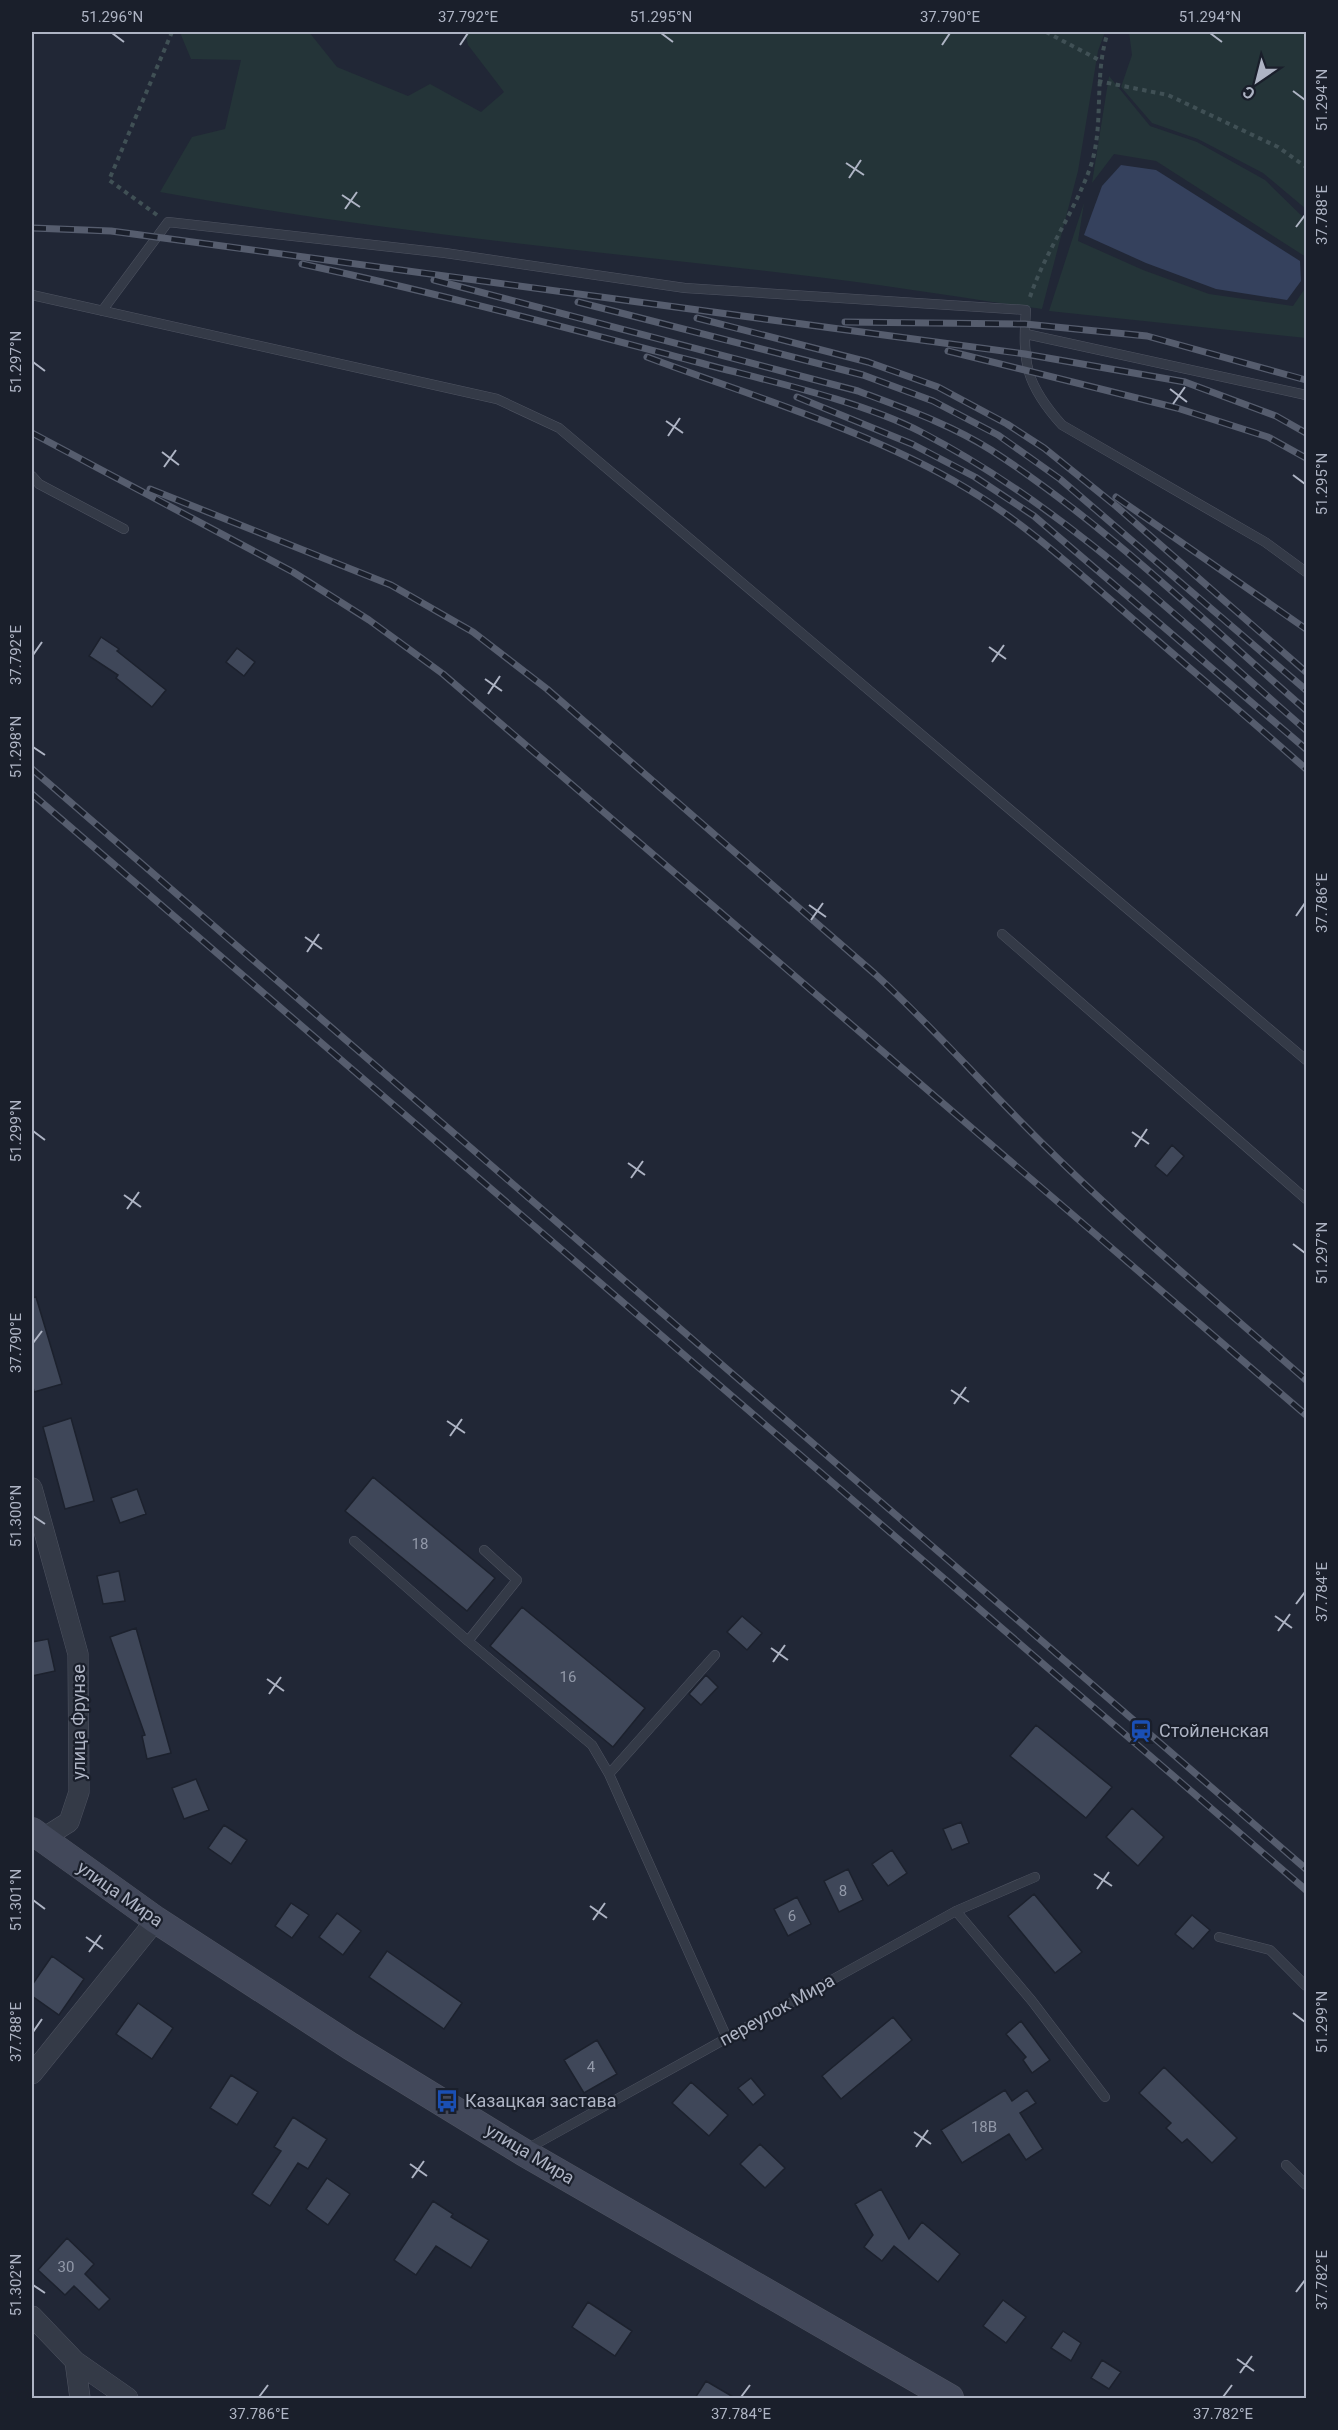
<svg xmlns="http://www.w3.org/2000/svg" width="1338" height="2430" viewBox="0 0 1338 2430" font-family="Roboto,sans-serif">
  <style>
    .green { fill: #243438 }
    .water { fill: #35415d }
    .building { fill: #3f4759; stroke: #1c212d; stroke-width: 1.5 }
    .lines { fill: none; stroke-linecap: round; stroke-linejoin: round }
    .service-casing { stroke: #4f5462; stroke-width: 10 }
    .minor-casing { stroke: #4f5462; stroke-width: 21 }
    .secondary-casing { stroke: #4f5462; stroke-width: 28 }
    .path { stroke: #405055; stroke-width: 4; stroke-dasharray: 4.5 4.5; stroke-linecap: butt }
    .service { stroke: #343a47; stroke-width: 9 }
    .minor { stroke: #343a47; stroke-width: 20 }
    .secondary { stroke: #42485a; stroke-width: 27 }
    .rail-casing { stroke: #565d6e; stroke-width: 7 }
    .rail { stroke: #1a1f2b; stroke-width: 4.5; stroke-dasharray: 14; stroke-linecap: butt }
    .ticks { fill: none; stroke: #aeb4c4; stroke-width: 2 }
    .labels { text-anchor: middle; stroke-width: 4.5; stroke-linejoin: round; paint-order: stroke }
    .number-label { font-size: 15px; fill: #9299a9 }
    .street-label { font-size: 18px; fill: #aeb4c4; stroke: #1a1f2b }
    .poi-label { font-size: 18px; fill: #aeb4c4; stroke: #1a1f2b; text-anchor: start }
    .neatline { fill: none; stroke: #aeb4c4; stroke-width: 2 }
    .ticks-label { font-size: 15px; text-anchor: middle; fill: #aeb4c4 }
  </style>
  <rect width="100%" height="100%" fill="#212736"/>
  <path class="green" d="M 182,32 L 309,32 L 337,67 L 408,96 L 430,84 L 481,112 L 504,92 L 468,45 L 465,32 L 1105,32 L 1098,51 L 1078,171 L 1042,309 C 962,298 881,284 800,275 C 586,250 372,231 160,192 L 192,137 L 225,129 L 241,60 L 191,59 L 181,35 Z
    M 1129,32 L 1306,32 L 1306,209 L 1263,173 L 1198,139 L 1152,123 L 1121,87 L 1132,55 Z
    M 1109,76 L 1150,126 L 1197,142 L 1265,180 L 1306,220 L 1306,257 L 1156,161 L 1114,154 L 1092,183 Z
    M 1084,203 L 1078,241 L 1143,270 L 1209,294 L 1293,306 L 1306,287 L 1306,338 L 1049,311 Z"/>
  <path class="water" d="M 1121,165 L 1156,170 L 1300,261 L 1301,281 L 1287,300 L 1216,289 L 1146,263 L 1084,235 L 1102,186 Z"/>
  <path class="building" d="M 101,637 L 119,649 L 117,651 L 166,690 L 152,707 L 116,678 L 118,675 L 89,656 Z
    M 237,648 L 255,662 L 244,676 L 226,662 Z
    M 1172,1145 L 1184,1156 L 1167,1176 L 1155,1166 Z
    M 36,1297 L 62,1384 L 34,1392 L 32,1383 L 32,1298 Z
    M 71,1418 L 94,1501 L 65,1509 L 43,1427 Z
    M 373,1477 L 495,1578 L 467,1611 L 345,1511 Z
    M 137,1489 L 146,1514 L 120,1523 L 111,1498 Z
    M 119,1571 L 125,1601 L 103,1604 L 97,1576 Z
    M 522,1607 L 645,1708 L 613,1747 L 490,1646 Z
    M 742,1616 L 762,1633 L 747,1650 L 727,1632 Z
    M 136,1628 L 171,1753 L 147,1759 L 142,1736 L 145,1735 L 110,1637 Z
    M 48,1639 L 55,1671 L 32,1676 L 32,1642 Z
    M 706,1675 L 718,1687 L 701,1705 L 689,1694 Z
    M 1036,1725 L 1112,1787 L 1086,1818 L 1010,1756 Z
    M 196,1779 L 209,1810 L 184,1819 L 172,1788 Z
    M 1132,1808 L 1164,1837 L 1138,1866 L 1106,1837 Z
    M 961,1822 L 969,1843 L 952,1850 L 943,1829 Z
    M 224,1825 L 247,1840 L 231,1864 L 208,1848 Z
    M 892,1850 L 907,1873 L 888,1886 L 872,1864 Z
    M 848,1869 L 863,1900 L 839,1912 L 824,1881 Z
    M 1034,1894 L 1082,1952 L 1055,1973 L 1008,1916 Z
    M 797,1897 L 811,1924 L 788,1936 L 774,1909 Z
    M 291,1903 L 309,1915 L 292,1938 L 275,1926 Z
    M 337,1913 L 361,1931 L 343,1955 L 319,1937 Z
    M 1192,1915 L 1210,1930 L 1193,1949 L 1175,1934 Z
    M 387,1951 L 462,2003 L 444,2029 L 369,1977 Z
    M 52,1956 L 84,1979 L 59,2015 L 32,1996 L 32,1985 Z
    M 138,2003 L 173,2028 L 152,2059 L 116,2034 Z
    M 893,2017 L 912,2040 L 841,2099 L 822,2076 Z
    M 1021,2021 L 1050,2060 L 1032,2073 L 1023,2060 L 1026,2057 L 1006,2034 Z
    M 597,2040 L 617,2074 L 584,2093 L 564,2060 Z
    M 1164,2067 L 1237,2138 L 1212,2163 L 1187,2139 L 1182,2143 L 1166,2128 L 1171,2123 L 1139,2093 Z
    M 231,2075 L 258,2092 L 237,2125 L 210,2108 Z
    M 751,2078 L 765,2095 L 753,2105 L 738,2088 Z
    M 691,2082 L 728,2115 L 709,2136 L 672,2103 Z
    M 1005,2090 L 1012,2101 L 1027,2090 L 1036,2103 L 1020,2113 L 1043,2149 L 1026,2160 L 1009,2134 L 962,2163 L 941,2130 Z
    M 293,2117 L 327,2139 L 308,2169 L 298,2163 L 270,2206 L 252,2194 L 281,2151 L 274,2147 Z
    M 760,2144 L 785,2168 L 765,2188 L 740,2164 Z
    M 327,2178 L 350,2194 L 328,2225 L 306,2209 Z
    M 881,2189 L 909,2239 L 922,2222 L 960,2254 L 938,2282 L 894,2246 L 882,2261 L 864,2247 L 873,2235 L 855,2204 Z
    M 433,2201 L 453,2214 L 451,2217 L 489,2240 L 471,2268 L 436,2246 L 416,2275 L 394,2260 Z
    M 67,2238 L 94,2264 L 85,2274 L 110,2299 L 99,2310 L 74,2286 L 65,2295 L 38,2270 Z
    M 1003,2300 L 1026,2317 L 1006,2343 L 983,2326 Z
    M 588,2302 L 632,2331 L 615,2356 L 572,2327 Z
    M 1063,2331 L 1081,2343 L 1071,2361 L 1051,2348 Z
    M 1102,2360 L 1121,2372 L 1109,2389 L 1091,2378 Z
    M 706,2381 L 735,2398 L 695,2398 Z"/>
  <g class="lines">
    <g class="service-casing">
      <path id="service" d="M 32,295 L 497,399 L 559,428 L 1306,1060
        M 102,311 L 168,222 L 445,253 L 685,288 L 1026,310 C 1022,363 1026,385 1062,425 L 1265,542 L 1306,572
        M 1026,334 L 1306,395
        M 32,476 L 39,484 L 124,529
        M 1002,934 L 1306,1199
        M 354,1541 L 468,1641 L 592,1745 L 609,1774 L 727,2038
        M 468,1641 L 517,1580 L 484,1550
        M 609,1774 L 715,1655
        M 956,1911 L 1032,2001 L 1105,2097
        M 1219,1937 L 1270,1950 L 1306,1986
        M 527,2149 L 956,1911 L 1035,1877
        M 1286,2165 L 1306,2185"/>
    </g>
    <g class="minor-casing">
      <path id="minor" d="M 32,1488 L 78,1654 L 79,1792 L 69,1822 L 42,1839
        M 32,2074 L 156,1920
        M 32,2316 L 75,2361 L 128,2398
        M 75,2361 L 80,2398"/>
    </g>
    <g class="secondary-casing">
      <path id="secondary" d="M 32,1831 L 156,1920 L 350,2046 L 523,2152 L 950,2398"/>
    </g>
    <path class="path" d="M 1046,32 L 1101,61
      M 1098,81 L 1168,95 L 1278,147 L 1306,167
      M 157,215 L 109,180 L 172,32
      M 1030,297 C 1045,252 1074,213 1090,168 C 1105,126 1093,76 1108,32"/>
    <use href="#service" class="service"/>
    <use href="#minor" class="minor"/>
    <use href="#secondary" class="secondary"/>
    <g class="rail-casing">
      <path id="rail" d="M 32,228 L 111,231 L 1025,354 L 1185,382 L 1276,416 L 1306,433
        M 302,264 C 433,292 563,327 693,361 C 763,380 857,399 921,432 C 1066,507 1184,624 1306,730
        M 434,280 L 858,391 C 903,408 950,424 991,450 C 1104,523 1205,622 1306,710
        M 578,302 L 863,375 L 933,401 L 998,435 L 1060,479 L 1306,690
        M 697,318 L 868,362 L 938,387 L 1007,424 L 1044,448 L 1116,506 L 1306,672
        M 845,322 L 1025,324 L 1147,336 L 1306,380
        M 948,351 L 1177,408 L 1268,437 L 1306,458
        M 647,357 C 751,396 871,431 966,488 C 1022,521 1071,566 1120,608 C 1182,662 1245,715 1306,769
        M 797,397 L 912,444 L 975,477 L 1034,516 L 1306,749
        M 32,433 L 293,572 L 369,620 L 443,674 L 1306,1415
        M 150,489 L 391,585 L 473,632 L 547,689 L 875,974 C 935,1029 987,1089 1045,1146 C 1128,1228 1218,1303 1306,1380
        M 1116,497 L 1306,629
        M 32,769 L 1306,1869
        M 32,794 L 1306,1890"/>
    </g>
    <use href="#rail" class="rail"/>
  </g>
  <path class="ticks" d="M 112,33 L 124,42M 661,33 L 673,42M 1210,33 L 1222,42M 460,45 L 468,33M 942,45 L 950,33M 1293,91 L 1305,100M 846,163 L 864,175M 849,178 L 861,160M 342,195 L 360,207M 345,209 L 357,192M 1296,227 L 1305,215M 33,362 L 45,371M 1170,389 L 1187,402M 1173,404 L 1185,387M 666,421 L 683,433M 668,436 L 680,418M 162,452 L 179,465M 164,467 L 176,450M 1293,475 L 1305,484M 989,647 L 1006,659M 33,655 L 42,642M 992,662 L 1004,645M 485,679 L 502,691M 488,694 L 500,676M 33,747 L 45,755M 809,905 L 826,917M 1296,916 L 1305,903M 811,920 L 823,903M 305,937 L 322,949M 307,952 L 319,934M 33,1131 L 45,1140M 1132,1132 L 1149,1144M 1135,1147 L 1147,1129M 628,1163 L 645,1175M 631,1178 L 643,1161M 124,1195 L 141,1207M 127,1209 L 139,1192M 1293,1244 L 1305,1253M 33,1343 L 42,1331M 951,1390 L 969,1402M 954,1404 L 966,1387M 447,1421 L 465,1433M 450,1436 L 462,1419M 33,1516 L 45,1524M 1296,1604 L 1305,1592M 1275,1616 L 1292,1628M 1278,1631 L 1290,1614M 771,1648 L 788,1660M 773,1662 L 785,1645M 267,1679 L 284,1691M 269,1694 L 281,1677M 1094,1874 L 1112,1886M 1097,1889 L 1109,1872M 33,1900 L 45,1909M 590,1906 L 607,1918M 593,1920 L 605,1903M 86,1937 L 103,1949M 89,1952 L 101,1935M 1293,2013 L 1305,2022M 33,2032 L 42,2019M 914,2132 L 931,2144M 916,2147 L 928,2130M 410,2164 L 427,2176M 412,2178 L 424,2161M 33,2285 L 45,2293M 1296,2292 L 1305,2280M 1237,2359 L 1254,2371M 1240,2373 L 1252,2356M 259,2397 L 268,2385M 741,2397 L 750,2385M 1223,2397 L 1232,2385"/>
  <defs>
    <g id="station-bare" transform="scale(1.8)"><path d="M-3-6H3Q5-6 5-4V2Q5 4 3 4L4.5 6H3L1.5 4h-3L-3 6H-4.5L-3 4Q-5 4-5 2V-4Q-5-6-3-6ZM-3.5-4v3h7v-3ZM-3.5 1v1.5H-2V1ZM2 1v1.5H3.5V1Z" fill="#1a4fb4" stroke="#1a1f2b" stroke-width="2.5" paint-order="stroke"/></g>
    <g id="bus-bare" transform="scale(1.8)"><path d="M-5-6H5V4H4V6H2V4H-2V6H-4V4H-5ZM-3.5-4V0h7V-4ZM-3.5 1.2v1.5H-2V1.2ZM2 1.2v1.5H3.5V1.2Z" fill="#1a4fb4" stroke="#1a1f2b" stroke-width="2.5" paint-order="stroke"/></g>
  </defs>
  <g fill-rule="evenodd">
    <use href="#station-bare" x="1141" y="1731"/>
    <use href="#bus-bare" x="447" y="2101"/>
  </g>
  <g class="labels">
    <g class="number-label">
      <text x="420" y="1549">18</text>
      <text x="568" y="1682">16</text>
      <text x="843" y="1896">8</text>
      <text x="792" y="1921">6</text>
      <text x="591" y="2072">4</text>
      <text x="984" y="2132">18В</text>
      <text x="66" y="2272">30</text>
    </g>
    <g class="street-label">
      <text transform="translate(79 1722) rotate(-90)" y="6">улица Фрунзе</text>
      <text transform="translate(120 1894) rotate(35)" y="6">улица Мира</text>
      <text transform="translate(777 2010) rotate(-29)" y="6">переулок Мира</text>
      <text transform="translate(530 2154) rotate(31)" y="6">улица Мира</text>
    </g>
    <g class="poi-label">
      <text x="1159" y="1737">Стойленская</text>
      <text x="465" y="2107">Казацкая застава</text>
    </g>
  </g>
  <rect width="1338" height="2430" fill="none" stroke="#1a1f2b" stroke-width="66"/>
  <g transform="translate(1257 81) rotate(215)" stroke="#1a1f2b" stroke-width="4.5" paint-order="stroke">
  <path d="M0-4.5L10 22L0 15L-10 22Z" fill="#aeb4c4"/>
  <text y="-9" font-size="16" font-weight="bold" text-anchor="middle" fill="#aeb4c4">С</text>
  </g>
  <rect x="33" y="33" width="1272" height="2364" class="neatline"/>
  <g class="ticks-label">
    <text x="112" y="22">51.296°N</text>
    <text x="468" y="22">37.792°E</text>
    <text x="661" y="22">51.295°N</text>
    <text x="950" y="22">37.790°E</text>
    <text x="1210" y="22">51.294°N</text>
    <text transform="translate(1322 100) rotate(-90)" y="5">51.294°N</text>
    <text transform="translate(1322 215) rotate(-90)" y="5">37.788°E</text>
    <text transform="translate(16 362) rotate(-90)" y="5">51.297°N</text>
    <text transform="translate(1322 484) rotate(-90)" y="5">51.295°N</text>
    <text transform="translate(16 655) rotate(-90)" y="5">37.792°E</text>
    <text transform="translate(16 747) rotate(-90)" y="5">51.298°N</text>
    <text transform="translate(1322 903) rotate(-90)" y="5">37.786°E</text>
    <text transform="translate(16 1131) rotate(-90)" y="5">51.299°N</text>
    <text transform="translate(1322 1253) rotate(-90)" y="5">51.297°N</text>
    <text transform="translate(16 1343) rotate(-90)" y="5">37.790°E</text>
    <text transform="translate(16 1516) rotate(-90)" y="5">51.300°N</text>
    <text transform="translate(1322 1592) rotate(-90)" y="5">37.784°E</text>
    <text transform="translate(16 1900) rotate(-90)" y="5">51.301°N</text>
    <text transform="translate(1322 2022) rotate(-90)" y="5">51.299°N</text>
    <text transform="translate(16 2032) rotate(-90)" y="5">37.788°E</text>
    <text transform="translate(1322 2280) rotate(-90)" y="5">37.782°E</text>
    <text transform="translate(16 2285) rotate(-90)" y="5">51.302°N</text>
    <text x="259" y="2419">37.786°E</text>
    <text x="741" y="2419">37.784°E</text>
    <text x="1223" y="2419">37.782°E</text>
  </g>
</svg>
